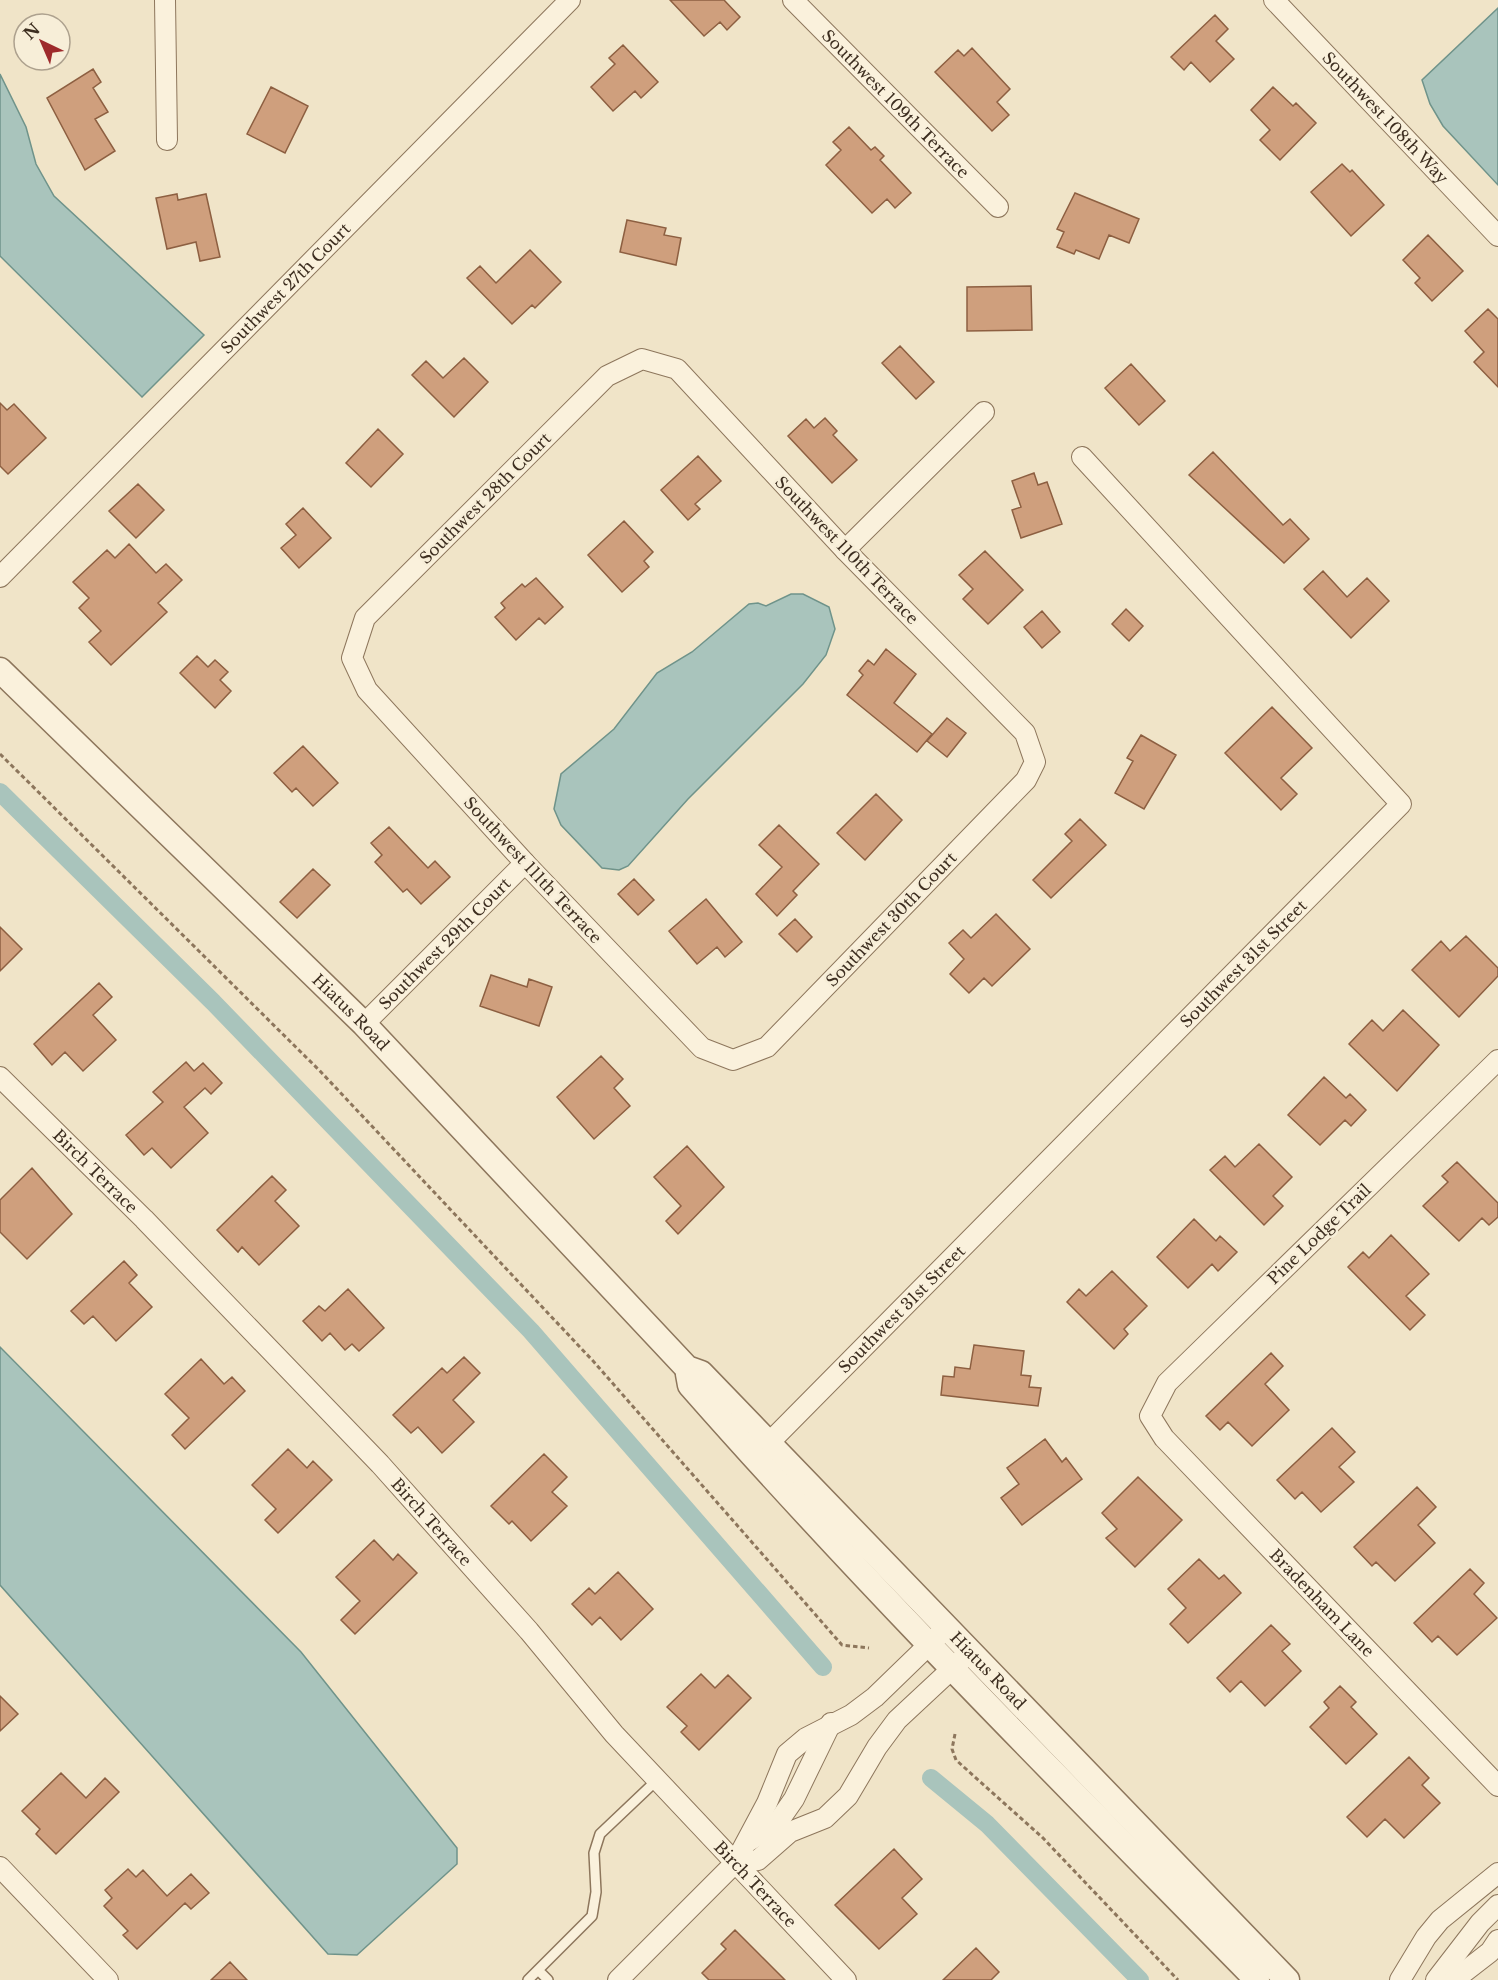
<svg xmlns="http://www.w3.org/2000/svg" width="1498" height="1980" viewBox="0 0 1498 1980" font-family="'Libre Baskerville',serif">
  <style>
    .water { fill: #a9c4bc; stroke: #6f938a; stroke-width: 1.5 }
    .lines { fill: none; stroke-linecap: round; stroke-linejoin: round }
    .canal { stroke: #a9c4bc; stroke-width: 18 }
    .building { fill: #cf9f7d; stroke: #8d5f41; stroke-width: 1.5 }
    .service-casing { stroke: #8d765c; stroke-width: 12 }
    .minor-casing { stroke: #8d765c; stroke-width: 22 }
    .tertiary-casing { stroke: #8d765c; stroke-width: 27 }
    .path { stroke: #8d765c; stroke-width: 3; stroke-dasharray: 4.5 3; stroke-linecap: butt }
    .service { stroke: #faf1dc; stroke-width: 9 }
    .minor { stroke: #faf1dc; stroke-width: 20 }
    .tertiary { stroke: #faf1dc; stroke-width: 24 }
    .labels { text-anchor: middle; stroke-width: 5; stroke-linejoin: round; paint-order: stroke }
    .street-label { font-size: 16px; fill: #3d2e20; stroke: #f7eed8 }
  </style>
  <rect width="100%" height="100%" fill="#f0e4c8"/>
  <path class="water" d="M 1498,8 L 1498,185 L 1443,126 L 1430,104 L 1422,80 Z
    M 0,74 L 26,127 L 36,164 L 54,196 L 204,335 L 142,397 L 0,256 Z
    M 791,594 L 803,594 L 829,607 L 835,629 L 826,655 L 803,684 L 688,799 L 628,866 L 619,870 L 602,868 L 561,825 L 554,809 L 561,774 L 614,729 L 657,673 L 692,652 L 749,604 L 758,603 L 766,606 Z
    M 0,1347 L 301,1652 L 457,1848 L 457,1864 L 357,1955 L 328,1954 L 0,1585 Z"/>
  <g class="lines">
    <path class="canal" d="M 0,792 L 213,1002 L 531,1331 L 823,1667
      M 931,1778 L 987,1824 L 1140,1980"/>
  </g>
  <path class="building" d="M 670,0 L 724,0 L 740,17 L 727,30 L 720,22 L 704,36 Z
    M 1215,15 L 1228,29 L 1216,41 L 1234,59 L 1210,82 L 1191,62 L 1184,70 L 1171,57 Z
    M 623,45 L 658,82 L 641,98 L 635,91 L 613,111 L 591,87 L 615,64 L 609,58 Z
    M 972,48 L 1010,89 L 997,102 L 1009,115 L 992,131 L 935,72 L 958,50 L 964,56 Z
    M 93,69 L 101,82 L 93,88 L 108,112 L 95,119 L 115,151 L 85,170 L 47,98 Z
    M 271,87 L 308,106 L 285,153 L 247,134 Z
    M 1273,87 L 1293,106 L 1296,103 L 1316,123 L 1280,160 L 1260,140 L 1270,130 L 1251,110 Z
    M 849,127 L 871,150 L 875,147 L 884,156 L 880,160 L 911,193 L 895,208 L 887,199 L 872,213 L 826,165 L 841,150 L 833,142 Z
    M 1342,164 L 1350,172 L 1352,170 L 1384,205 L 1351,236 L 1311,192 Z
    M 1075,193 L 1139,219 L 1129,243 L 1109,235 L 1099,259 L 1076,250 L 1074,254 L 1057,247 L 1064,232 L 1057,229 Z
    M 177,194 L 178,200 L 206,194 L 220,257 L 200,261 L 196,242 L 167,249 L 156,198 Z
    M 627,220 L 666,228 L 664,235 L 681,238 L 676,265 L 620,252 Z
    M 1428,235 L 1463,271 L 1432,301 L 1415,283 L 1420,278 L 1403,260 Z
    M 530,250 L 561,282 L 535,308 L 532,305 L 512,324 L 467,278 L 480,266 L 496,283 Z
    M 1031,286 L 1032,330 L 967,331 L 967,287 Z
    M 1488,309 L 1498,319 L 1498,387 L 1474,362 L 1484,352 L 1465,331 Z
    M 900,346 L 934,382 L 916,399 L 882,363 Z
    M 464,358 L 488,382 L 454,417 L 412,375 L 426,361 L 443,378 Z
    M 1131,364 L 1165,401 L 1139,425 L 1105,388 Z
    M 0,403 L 7,410 L 14,404 L 46,438 L 8,474 L 0,466 Z
    M 825,418 L 837,431 L 833,435 L 857,460 L 832,483 L 788,436 L 806,419 L 814,428 Z
    M 378,429 L 403,454 L 371,487 L 346,463 Z
    M 1213,452 L 1283,525 L 1290,519 L 1309,539 L 1284,563 L 1189,475 Z
    M 698,456 L 721,481 L 695,504 L 700,509 L 688,520 L 661,490 Z
    M 1034,473 L 1038,485 L 1047,482 L 1062,524 L 1021,538 L 1012,510 L 1021,507 L 1012,481 Z
    M 138,484 L 164,510 L 136,538 L 109,511 Z
    M 303,508 L 331,538 L 299,568 L 281,548 L 296,535 L 286,524 Z
    M 624,521 L 653,552 L 644,561 L 649,567 L 622,592 L 588,555 Z
    M 129,544 L 156,573 L 166,564 L 182,580 L 158,603 L 167,612 L 111,665 L 89,642 L 101,631 L 79,608 L 89,598 L 73,582 L 107,550 L 115,558 Z
    M 985,551 L 1023,590 L 988,624 L 963,599 L 973,589 L 959,575 Z
    M 1323,571 L 1347,597 L 1367,578 L 1389,601 L 1351,638 L 1304,589 Z
    M 536,578 L 563,607 L 545,624 L 539,618 L 516,640 L 495,617 L 505,608 L 501,603 L 522,584 L 525,587 Z
    M 1126,609 L 1143,626 L 1129,641 L 1112,624 Z
    M 1042,611 L 1060,632 L 1042,648 L 1024,627 Z
    M 886,649 L 916,674 L 894,703 L 932,734 L 917,752 L 847,695 L 863,675 L 859,671 L 868,660 L 874,665 Z
    M 197,656 L 208,667 L 215,660 L 228,672 L 220,680 L 231,691 L 215,708 L 180,673 Z
    M 1272,707 L 1312,748 L 1281,778 L 1297,794 L 1281,810 L 1225,753 Z
    M 947,718 L 966,733 L 947,757 L 927,741 Z
    M 1141,735 L 1176,755 L 1144,809 L 1115,793 L 1133,761 L 1127,758 Z
    M 303,746 L 338,783 L 313,806 L 296,788 L 292,792 L 274,773 Z
    M 876,794 L 902,820 L 865,860 L 837,833 Z
    M 1080,819 L 1106,845 L 1051,898 L 1033,880 L 1072,841 L 1065,834 Z
    M 779,825 L 819,864 L 793,891 L 797,895 L 777,916 L 756,894 L 782,867 L 759,845 Z
    M 389,827 L 428,868 L 435,861 L 450,877 L 421,904 L 407,889 L 403,892 L 375,862 L 382,855 L 371,843 Z
    M 313,869 L 330,885 L 297,918 L 280,902 Z
    M 634,879 L 654,900 L 638,915 L 618,894 Z
    M 706,899 L 742,942 L 725,957 L 717,947 L 697,964 L 669,931 Z
    M 996,914 L 1030,949 L 992,986 L 984,978 L 969,993 L 950,974 L 964,959 L 949,943 L 963,930 L 971,938 Z
    M 795,919 L 812,937 L 797,952 L 779,934 Z
    M 0,927 L 22,949 L 0,971 Z
    M 1466,936 L 1498,968 L 1498,976 L 1459,1017 L 1412,970 L 1441,941 L 1450,951 Z
    M 491,975 L 527,987 L 529,979 L 552,987 L 539,1026 L 480,1006 Z
    M 99,983 L 112,997 L 93,1015 L 116,1040 L 83,1071 L 65,1052 L 52,1065 L 34,1044 Z
    M 1403,1010 L 1439,1045 L 1397,1091 L 1349,1044 L 1372,1020 L 1383,1031 Z
    M 601,1056 L 623,1079 L 614,1088 L 630,1106 L 594,1139 L 557,1097 Z
    M 186,1062 L 194,1071 L 203,1063 L 222,1083 L 211,1094 L 205,1088 L 184,1107 L 208,1133 L 171,1168 L 152,1148 L 144,1155 L 126,1135 L 163,1102 L 153,1092 Z
    M 1324,1077 L 1346,1098 L 1350,1094 L 1366,1110 L 1351,1126 L 1345,1120 L 1320,1145 L 1288,1115 Z
    M 1259,1144 L 1292,1177 L 1273,1196 L 1283,1206 L 1264,1225 L 1210,1170 L 1225,1156 L 1235,1167 Z
    M 687,1146 L 724,1187 L 678,1234 L 666,1221 L 681,1206 L 654,1177 Z
    M 1457,1162 L 1498,1203 L 1498,1217 L 1489,1225 L 1482,1218 L 1459,1241 L 1423,1206 L 1448,1182 L 1442,1176 Z
    M 32,1168 L 72,1214 L 27,1259 L 0,1232 L 0,1200 Z
    M 272,1176 L 286,1190 L 275,1201 L 299,1226 L 259,1265 L 242,1247 L 238,1252 L 217,1230 Z
    M 1194,1219 L 1216,1241 L 1220,1236 L 1237,1252 L 1218,1271 L 1212,1264 L 1188,1288 L 1157,1257 Z
    M 1391,1235 L 1429,1274 L 1406,1296 L 1425,1315 L 1410,1330 L 1348,1267 L 1363,1252 L 1369,1258 Z
    M 124,1261 L 137,1275 L 129,1283 L 152,1307 L 116,1341 L 93,1316 L 84,1324 L 71,1311 Z
    M 1112,1271 L 1147,1306 L 1124,1329 L 1128,1334 L 1114,1349 L 1067,1302 L 1079,1289 L 1086,1296 Z
    M 348,1289 L 384,1328 L 359,1351 L 352,1344 L 345,1350 L 330,1333 L 322,1341 L 303,1321 L 319,1306 L 325,1311 Z
    M 974,1345 L 1024,1351 L 1021,1375 L 1031,1376 L 1029,1387 L 1041,1388 L 1038,1406 L 941,1395 L 943,1376 L 954,1377 L 955,1367 L 970,1369 Z
    M 1271,1353 L 1283,1366 L 1265,1384 L 1289,1410 L 1252,1446 L 1228,1422 L 1220,1430 L 1206,1416 Z
    M 464,1357 L 480,1373 L 453,1400 L 474,1422 L 442,1453 L 418,1427 L 411,1433 L 393,1415 L 442,1368 L 447,1373 Z
    M 201,1359 L 224,1384 L 232,1377 L 245,1391 L 185,1449 L 172,1435 L 189,1418 L 165,1394 Z
    M 1332,1428 L 1355,1452 L 1339,1467 L 1354,1482 L 1321,1512 L 1302,1492 L 1295,1499 L 1277,1480 Z
    M 1045,1439 L 1062,1462 L 1066,1458 L 1082,1479 L 1022,1525 L 1001,1498 L 1019,1484 L 1007,1468 Z
    M 288,1449 L 307,1468 L 313,1461 L 332,1480 L 278,1533 L 265,1520 L 276,1509 L 252,1485 Z
    M 544,1454 L 567,1477 L 552,1492 L 567,1506 L 531,1541 L 512,1521 L 509,1524 L 491,1506 Z
    M 1138,1477 L 1182,1520 L 1135,1567 L 1106,1538 L 1117,1529 L 1102,1513 Z
    M 1417,1487 L 1436,1507 L 1418,1525 L 1435,1543 L 1395,1581 L 1376,1562 L 1372,1566 L 1354,1547 Z
    M 374,1540 L 393,1560 L 398,1554 L 417,1573 L 355,1634 L 341,1620 L 360,1601 L 336,1577 Z
    M 1199,1559 L 1219,1579 L 1224,1575 L 1241,1593 L 1188,1643 L 1170,1624 L 1186,1608 L 1168,1589 Z
    M 1470,1569 L 1484,1583 L 1474,1594 L 1497,1618 L 1457,1655 L 1438,1636 L 1432,1642 L 1414,1623 Z
    M 618,1572 L 653,1609 L 621,1640 L 600,1617 L 592,1625 L 572,1604 L 589,1588 L 595,1594 Z
    M 1271,1625 L 1290,1644 L 1282,1651 L 1301,1671 L 1265,1706 L 1241,1681 L 1230,1692 L 1217,1678 Z
    M 701,1674 L 715,1688 L 728,1675 L 751,1698 L 699,1750 L 681,1732 L 687,1726 L 667,1707 Z
    M 1340,1686 L 1356,1702 L 1351,1707 L 1377,1734 L 1346,1764 L 1310,1727 L 1329,1708 L 1324,1702 Z
    M 0,1696 L 18,1714 L 0,1731 Z
    M 1409,1757 L 1429,1778 L 1422,1785 L 1440,1803 L 1404,1838 L 1385,1819 L 1367,1837 L 1347,1817 Z
    M 61,1773 L 86,1798 L 105,1778 L 119,1792 L 56,1854 L 36,1834 L 40,1829 L 22,1811 Z
    M 894,1849 L 922,1879 L 902,1898 L 917,1914 L 879,1949 L 835,1905 Z
    M 128,1869 L 136,1877 L 143,1870 L 167,1896 L 191,1874 L 209,1893 L 191,1909 L 185,1903 L 137,1949 L 123,1935 L 128,1931 L 104,1906 L 112,1898 L 105,1890 Z
    M 735,1930 L 785,1980 L 709,1980 L 702,1973 L 726,1949 L 721,1944 Z
    M 976,1948 L 999,1972 L 991,1980 L 943,1980 Z
    M 230,1962 L 247,1980 L 211,1980 Z"/>
  <g class="lines">
    <g class="service-casing">
      <path id="service" d="M 538,1970 L 592,1916 L 596,1892 L 594,1853 L 600,1834 L 657,1780
        M 528,1980 L 538,1970 L 548,1980"/>
    </g>
    <g class="minor-casing">
      <g id="minor">
        <path d="M 165,0 L 167,140"/>
        <path id="s1" d="M 793,0 L 998,207"/>
        <path id="s2" d="M 1274,0 L 1498,236"/>
        <path d="M 642,359 L 677,369 L 845,550 L 1025,733 L 1035,762 L 1026,780 L 767,1047 L 733,1060 L 702,1048 L 525,863 L 367,690 L 352,658 L 365,618 L 607,376 Z"/>
        <path d="M 845,550 L 984,412"/>
        <path id="s3" d="M 0,577 L 570,0"/>
        <path id="s4" d="M 364,1024 L 525,863"/>
        <path id="s5" d="M 1498,1060 L 1167,1383 L 1150,1416 L 1164,1438 L 1498,1786"/>
        <path id="s6" d="M 0,1077 L 144,1219 L 380,1464 L 529,1631 L 614,1734 L 846,1980"/>
        <path id="s7" d="M 758,1454 L 1401,804 L 1082,457"/>
        <path d="M 749,1841 L 778,1822 L 794,1799 L 831,1723"/>
        <path d="M 735,1863 L 758,1860 L 790,1832 L 825,1818 L 848,1796 L 877,1747 L 897,1720 L 970,1652"/>
        <path d="M 0,1867 L 108,1980"/>
        <path d="M 618,1980 L 735,1863 L 767,1803 L 787,1754 L 806,1738 L 851,1715 L 875,1697 L 939,1635"/>
        <path d="M 1400,1980 L 1426,1937 L 1440,1920 L 1498,1873"/>
        <path d="M 1436,1980 L 1480,1923 L 1498,1905"/>
        <path d="M 1454,1980 L 1490,1952 L 1498,1940"/>
      </g>
    </g>
    <g class="tertiary-casing">
      <g id="tertiary">
        <path id="s8" d="M 0,670 L 364,1024 L 687,1368 L 701,1373 L 1287,1980"/>
        <path d="M 688,1374 L 690,1385 C 871,1591 1065,1784 1257,1980"/>
      </g>
    </g>
    <path class="path" d="M 0,754 L 320,1071 L 594,1362 L 842,1645 L 869,1648
      M 955,1734 L 952,1749 L 956,1760 L 1042,1837 L 1178,1980"/>
    <use href="#service" class="service"/>
    <use href="#minor" class="minor"/>
    <use href="#tertiary" class="tertiary"/>
  </g>
  <g class="labels">
    <g class="street-label">
      <text dy="6" stroke="none"><textPath href="#s1" startOffset="146">Southwest 109th Terrace</textPath></text>
      <text dy="6" stroke="none"><textPath href="#s2" startOffset="162">Southwest 108th Way</textPath></text>
      <text dy="6" stroke="none"><textPath href="#s3" startOffset="406">Southwest 27th Court</textPath></text>
      <text transform="translate(485 498) rotate(-45)" y="6">Southwest 28th Court</text>
      <text transform="translate(847 550) rotate(46)" y="6">Southwest 110th Terrace</text>
      <text transform="translate(533 870) rotate(47)" y="6">Southwest 111th Terrace</text>
      <text transform="translate(891 919) rotate(-46)" y="6">Southwest 30th Court</text>
      <text dy="6" stroke="none"><textPath href="#s4" startOffset="114">Southwest 29th Court</textPath></text>
      <text dy="6" stroke="none"><textPath href="#s7" startOffset="690">Southwest 31st Street</textPath></text>
      <text dy="6" stroke="none"><textPath href="#s8" startOffset="490">Hiatus Road</textPath></text>
      <text dy="6" stroke="none"><textPath href="#s6" startOffset="134">Birch Terrace</textPath></text>
      <text transform="translate(1319 1234) rotate(-44)" y="6">Pine Lodge Trail</text>
      <text dy="6" stroke="none"><textPath href="#s7" startOffset="204">Southwest 31st Street</textPath></text>
      <text dy="6" stroke="none"><textPath href="#s6" startOffset="620">Birch Terrace</textPath></text>
      <text dy="6" stroke="none"><textPath href="#s5" startOffset="754">Bradenham Lane</textPath></text>
      <text dy="6" stroke="none"><textPath href="#s8" startOffset="1408">Hiatus Road</textPath></text>
      <text dy="6" stroke="none"><textPath href="#s6" startOffset="1106">Birch Terrace</textPath></text>
    </g>
  </g>
  <g transform="translate(42 42) rotate(316)"><circle r="28" fill="#f7eed8" stroke="#ada18e" stroke-width="1.5"/>
  <path d="M0-4.5L10 22L0 15L-10 22Z" fill="#9e2a2b"/>
  <text y="-9" font-size="16" font-weight="bold" text-anchor="middle" fill="#3d2e20">N</text>
  </g>
</svg>
